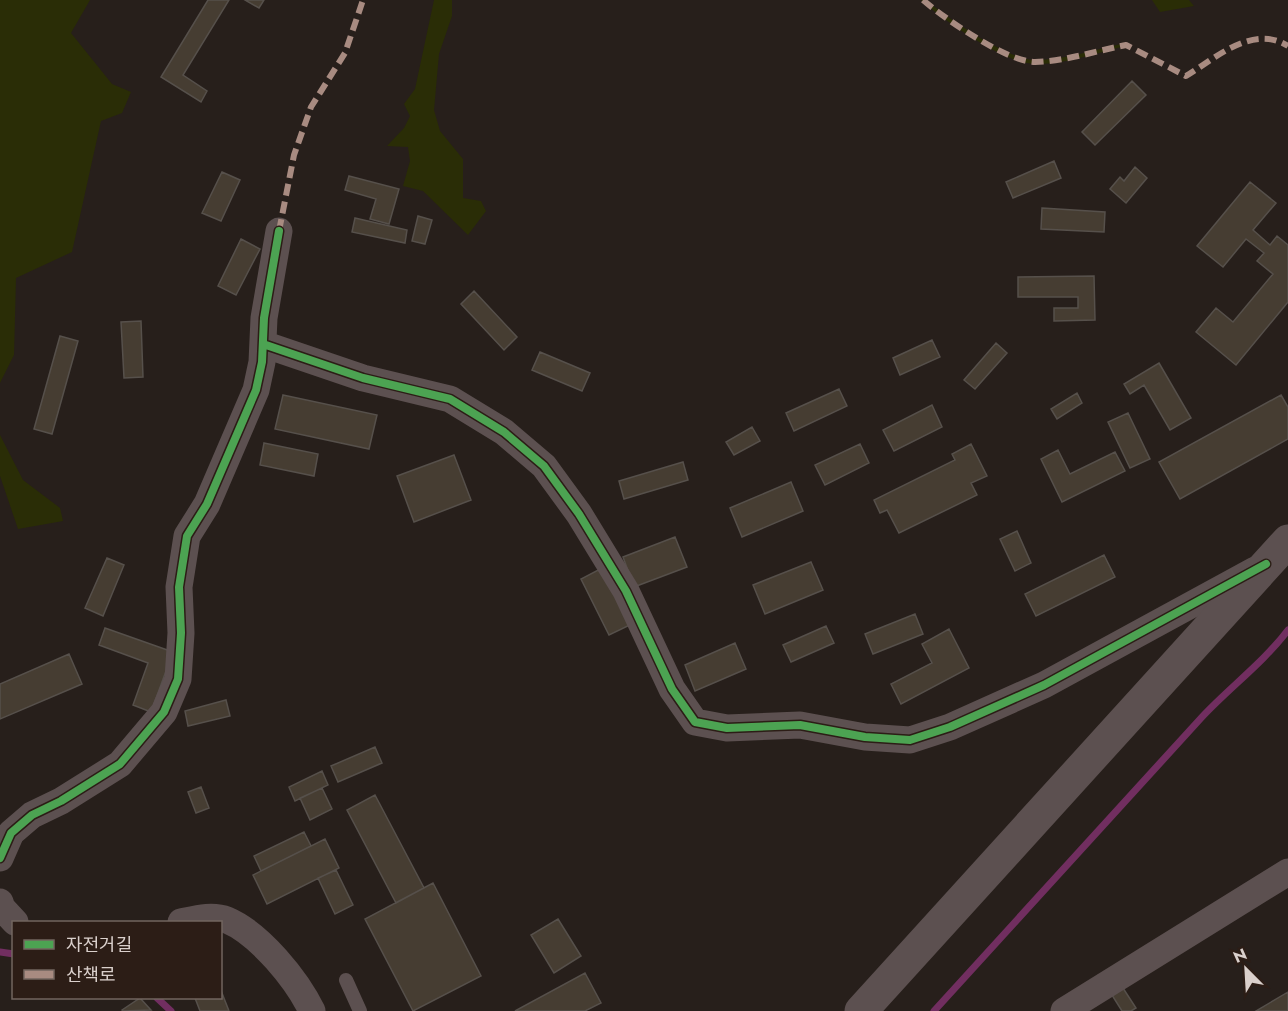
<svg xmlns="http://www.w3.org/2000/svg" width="1288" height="1011" viewBox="0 0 1288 1011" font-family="Jost,'Noto Sans KR',sans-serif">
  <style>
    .green { fill: #2a2d06 }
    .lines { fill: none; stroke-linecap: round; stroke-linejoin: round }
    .stream { stroke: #712e60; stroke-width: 7 }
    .building { fill: #463d32; stroke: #56504b; stroke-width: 1.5 }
    .service { stroke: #5c5050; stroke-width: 14 }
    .minor { stroke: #5c5050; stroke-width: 27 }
    .tertiary { stroke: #5c5050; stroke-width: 33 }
    .quiet { stroke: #a88b81; stroke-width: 6; stroke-dasharray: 12 6; stroke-linecap: butt }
    .cycleway-casing { stroke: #2c1d16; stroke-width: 11 }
    .cycleway { stroke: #4ca352; stroke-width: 8 }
  </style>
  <rect width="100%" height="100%" fill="#271f1b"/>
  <path class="green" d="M 0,0 L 90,0 L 71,33 L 112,84 L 131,92 L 122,113 L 101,121 L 72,252 L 16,278 L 14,355 L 0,383 Z
    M 434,0 L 452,0 L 452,16 L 439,54 L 434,110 L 440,131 L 463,159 L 463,198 L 481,201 L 486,211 L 468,235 L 423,191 L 403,186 L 410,161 L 408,147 L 387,146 L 404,128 L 410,116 L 404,104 L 415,89 Z
    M 921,0 L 926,0 C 947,18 1008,60 1035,60 C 1065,60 1096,49 1126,43 L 1125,46 C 1096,53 1064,65 1034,64 C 1004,63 943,20 921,0 Z
    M 1152,0 L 1189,0 L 1194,6 L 1160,12 Z
    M 0,435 L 23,480 L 60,508 L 63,521 L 18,529 L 0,476 Z"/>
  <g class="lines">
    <path class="stream" d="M 0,952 L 14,954
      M 157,998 L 171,1011
      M 934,1011 L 1202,717 C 1230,687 1263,663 1288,630"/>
  </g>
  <path class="building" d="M 208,0 L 229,0 L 183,75 L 207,91 L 201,102 L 161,77 Z
    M 245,0 L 264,0 L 259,8 Z
    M 1132,81 L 1146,95 L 1095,145 L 1082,132 Z
    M 1054,161 L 1061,178 L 1013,198 L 1006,182 Z
    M 1135,167 L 1147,178 L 1126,203 L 1110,189 L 1120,177 L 1124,181 Z
    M 222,172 L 240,180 L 221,221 L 202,213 Z
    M 349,176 L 399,189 L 389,224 L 370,219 L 376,199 L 345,190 Z
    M 1250,182 L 1276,203 L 1253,230 L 1270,245 L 1277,236 L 1288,245 L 1288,302 L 1236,365 L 1196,332 L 1216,308 L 1233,322 L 1273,274 L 1257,261 L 1264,253 L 1246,239 L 1223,267 L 1197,246 Z
    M 1042,208 L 1105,212 L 1104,232 L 1041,229 Z
    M 418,216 L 432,220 L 425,244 L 412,241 Z
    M 355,218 L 407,230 L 405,243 L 352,232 Z
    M 241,239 L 260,249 L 236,295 L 218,286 Z
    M 1094,276 L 1095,320 L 1054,321 L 1054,308 L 1078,308 L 1078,297 L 1018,297 L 1018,277 Z
    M 474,291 L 517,337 L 504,350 L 461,304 Z
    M 141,321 L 143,377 L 124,378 L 121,322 Z
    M 60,336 L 78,341 L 52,434 L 34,429 Z
    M 932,340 L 940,357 L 900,375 L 893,358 Z
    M 996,343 L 1007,353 L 975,389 L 964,380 Z
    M 540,352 L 590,373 L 582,391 L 532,370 Z
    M 1159,363 L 1191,418 L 1170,430 L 1144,385 L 1130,394 L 1124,384 Z
    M 839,389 L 847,406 L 794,431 L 786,413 Z
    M 1077,393 L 1082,403 L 1057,419 L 1051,409 Z
    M 283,395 L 377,415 L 369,449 L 275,429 Z
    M 1281,395 L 1288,407 L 1288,439 L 1180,499 L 1159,462 Z
    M 932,405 L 942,427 L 894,451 L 883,430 Z
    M 1128,413 L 1150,459 L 1130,468 L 1108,422 Z
    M 752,427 L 760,441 L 734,455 L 726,442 Z
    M 264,443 L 318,454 L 314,476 L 260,465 Z
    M 860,444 L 869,463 L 825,485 L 815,465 Z
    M 971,444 L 987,476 L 971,483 L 977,495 L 899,533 L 887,510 L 880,513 L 874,500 L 955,460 L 952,454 Z
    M 1058,450 L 1070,474 L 1115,452 L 1125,471 L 1062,502 L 1041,459 Z
    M 454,455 L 471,500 L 414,522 L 397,476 Z
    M 683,462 L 688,480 L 624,499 L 619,481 Z
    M 791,482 L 803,511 L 742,537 L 730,508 Z
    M 1017,531 L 1031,563 L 1015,571 L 1000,539 Z
    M 675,537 L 687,567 L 634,587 L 623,557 Z
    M 1104,555 L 1115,577 L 1036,616 L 1025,594 Z
    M 107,558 L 124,565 L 103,616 L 85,608 Z
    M 811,562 L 823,590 L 765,614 L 753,585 Z
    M 604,567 L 632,624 L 609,635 L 581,579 Z
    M 915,614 L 923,634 L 873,654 L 865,634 Z
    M 826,626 L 834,643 L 791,662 L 783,645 Z
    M 105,628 L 173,652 L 151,712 L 133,705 L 148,663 L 99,645 Z
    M 949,629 L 969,668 L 901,704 L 891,684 L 932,663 L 922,644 Z
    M 735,643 L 746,669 L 695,691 L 685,665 Z
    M 69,654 L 82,684 L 0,719 L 0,684 Z
    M 226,700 L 230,716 L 188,726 L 185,711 Z
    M 375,747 L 382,763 L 338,782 L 331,766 Z
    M 322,771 L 328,785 L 295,801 L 289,787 Z
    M 201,787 L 209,808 L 196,813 L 188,792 Z
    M 322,788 L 332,809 L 310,820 L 300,798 Z
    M 375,795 L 424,888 L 396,903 L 347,810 Z
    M 304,832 L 311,846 L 261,871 L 254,856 Z
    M 325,839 L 339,868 L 267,904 L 253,875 Z
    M 336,870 L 353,905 L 335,914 L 318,878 Z
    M 433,883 L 481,976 L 413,1011 L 365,919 Z
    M 558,919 L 581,956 L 554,973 L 531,935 Z
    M 585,973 L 601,1003 L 585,1011 L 515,1011 Z
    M 1121,985 L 1136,1008 L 1131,1011 L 1122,1011 L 1110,992 Z
    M 220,988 L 229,1011 L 200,1011 L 195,998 L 220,998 Z
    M 1288,992 L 1288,1011 L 1256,1011 Z
    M 140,998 L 151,1010 L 123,1011 L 122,1010 Z"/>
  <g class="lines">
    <path class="service" d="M 346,980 L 360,1011"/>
    <path class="minor" d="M 263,344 L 363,378 L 450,399 L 504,432 L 544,466 L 579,514 L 626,591 L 672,689 L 695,722 L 727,728 L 800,725 L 865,737 L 910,740 L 950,727 L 1044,685 L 1255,570
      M 0,858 L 11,833 L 32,815 L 61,801 L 120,764 L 164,712 L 178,679 L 181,633 L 179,587 L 187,536 L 207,504 L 256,390 L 262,362 L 264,318 L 279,231
      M 0,902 L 2,908 L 15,922
      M 181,922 C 195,919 212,914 227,920 C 260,934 297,980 312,1011
      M 1064,1011 L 1288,872"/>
    <path class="tertiary" d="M 861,1011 L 1288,541"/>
    <path class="quiet" d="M 923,0 C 945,19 1007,62 1035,62 C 1066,61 1096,51 1126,45 L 1186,76 C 1217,57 1253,24 1288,46
      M 279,231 L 294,155 L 311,107 L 345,53 L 363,0"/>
    <g class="cycleway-casing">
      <path id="cycleway" d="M 263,344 L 363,378 L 450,399 L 504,432 L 544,466 L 579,514 L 626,591 L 672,689 L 695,722 L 727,728 L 800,725 L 865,737 L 910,740 L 950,727 L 1044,685 L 1266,564
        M 0,858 L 11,833 L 32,815 L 61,801 L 120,764 L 164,712 L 178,679 L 181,633 L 179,587 L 187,536 L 207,504 L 256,390 L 262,362 L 264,318 L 279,231"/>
    </g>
    <use href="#cycleway" class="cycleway"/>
  </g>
  <rect x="12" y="921" width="210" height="78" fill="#2c1d16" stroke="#72655f" stroke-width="1.5"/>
  <rect x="24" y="940" width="30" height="9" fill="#4ca352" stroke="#72655f" stroke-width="1.5"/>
  <text x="66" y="951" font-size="18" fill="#dad0cc">자전거길</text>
  <rect x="24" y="970" width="30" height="9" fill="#a88b81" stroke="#72655f" stroke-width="1.5"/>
  <text x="66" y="981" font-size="18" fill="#dad0cc">산책로</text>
  <g transform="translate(1246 969) rotate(336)" stroke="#2c1d16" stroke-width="4.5" paint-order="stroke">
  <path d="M0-4.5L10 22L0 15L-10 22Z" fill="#dad0cc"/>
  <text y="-9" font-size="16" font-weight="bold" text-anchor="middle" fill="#dad0cc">N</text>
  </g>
</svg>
